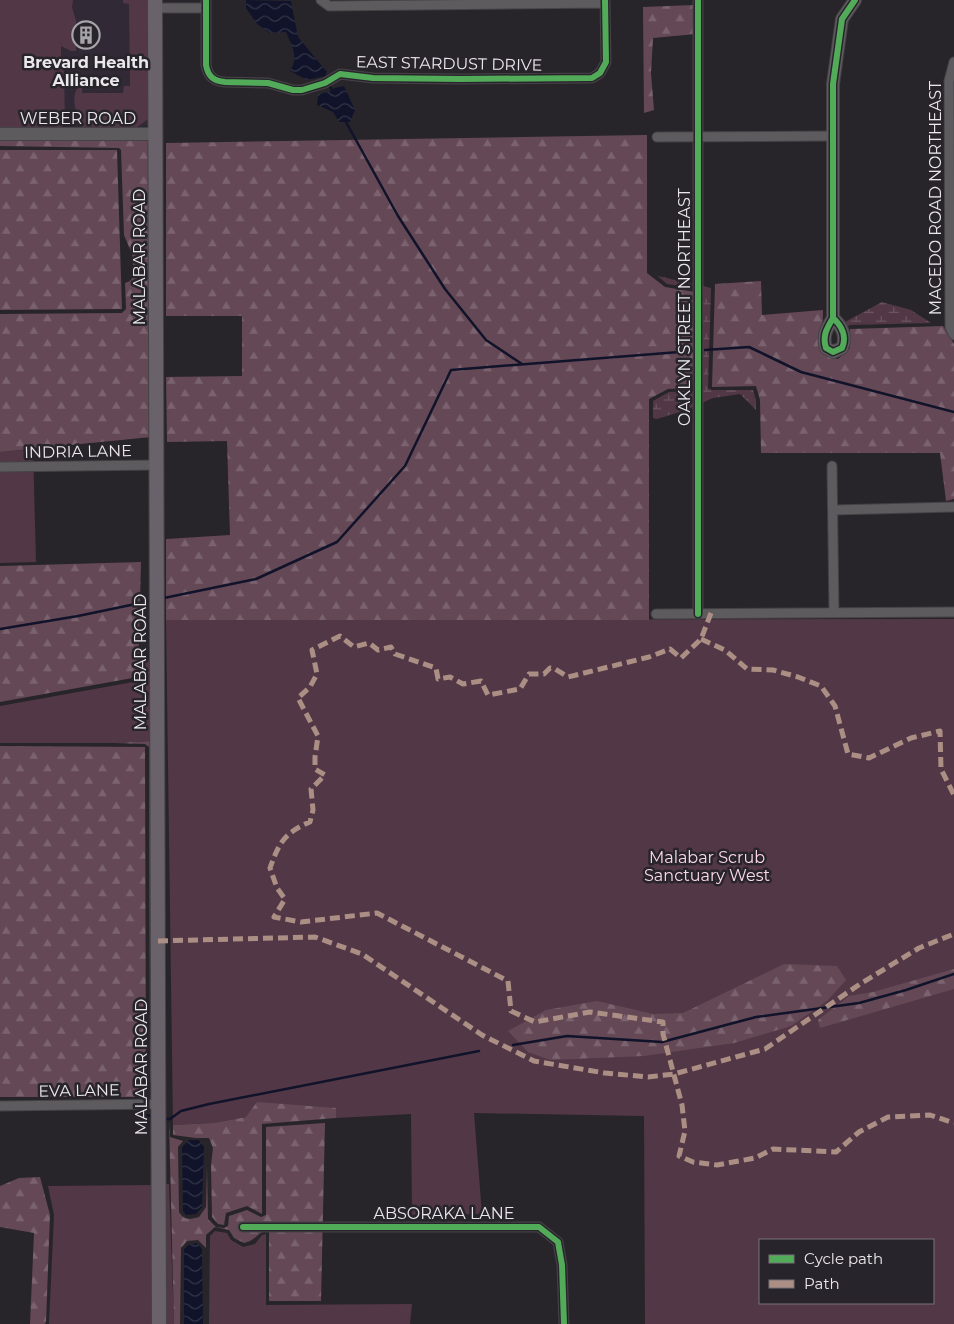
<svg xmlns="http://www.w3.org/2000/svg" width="954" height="1324" viewBox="0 0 954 1324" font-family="Montserrat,sans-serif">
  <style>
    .built { fill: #312935 }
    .grass { fill: #523846; fill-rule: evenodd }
    .forest { fill: url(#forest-firs) }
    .wetland { fill: url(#wetland-marsh) }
    .water { fill: url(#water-waves) }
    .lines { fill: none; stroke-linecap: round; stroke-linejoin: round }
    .stream { stroke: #101329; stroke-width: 2.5 }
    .street-casing { stroke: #454246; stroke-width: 11 }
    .secondary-casing { stroke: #454246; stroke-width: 14 }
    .primary-casing { stroke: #454246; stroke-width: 16 }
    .street { stroke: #5d5b5e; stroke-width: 9 }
    .secondary { stroke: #5d5b5e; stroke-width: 12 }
    .primary { stroke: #69626b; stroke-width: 14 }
    .quiet { stroke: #ac8f84; stroke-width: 5; stroke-dasharray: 10 5; stroke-linecap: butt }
    .cycleway-casing { stroke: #28242b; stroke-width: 9 }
    .cycleway { stroke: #51ab58; stroke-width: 6 }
    .labels { text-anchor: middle; stroke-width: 5; stroke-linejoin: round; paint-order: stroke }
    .poi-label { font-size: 16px; font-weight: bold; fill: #ebe8ed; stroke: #28242b }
    .street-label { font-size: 16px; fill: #ebe8ed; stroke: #28242b }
    .park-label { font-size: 16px; fill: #fdd8e9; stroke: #28242b }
  </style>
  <defs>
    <pattern id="forest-firs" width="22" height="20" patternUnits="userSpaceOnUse" patternTransform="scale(1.25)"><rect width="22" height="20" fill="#644856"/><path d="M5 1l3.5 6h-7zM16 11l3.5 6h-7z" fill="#7a626f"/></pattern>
    <pattern id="wetland-marsh" width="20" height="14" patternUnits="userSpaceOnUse" patternTransform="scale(1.25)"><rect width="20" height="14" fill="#523846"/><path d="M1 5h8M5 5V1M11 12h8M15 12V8" fill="none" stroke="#6b5561"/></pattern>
    <pattern id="water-waves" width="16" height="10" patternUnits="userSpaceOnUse" patternTransform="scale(1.25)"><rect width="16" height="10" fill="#101329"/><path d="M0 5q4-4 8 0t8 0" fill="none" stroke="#333548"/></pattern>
  </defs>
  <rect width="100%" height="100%" fill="#28252a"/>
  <path class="built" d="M 0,0 L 147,0 L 151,113 L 147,125 L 140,129 L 0,130 Z"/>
  <path class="grass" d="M 0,0 L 73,0 L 72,7 L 76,21 L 76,51 L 71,51 L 61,46 L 61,61 L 71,68 L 64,66 L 65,125 L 60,129 L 0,127 Z
    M 123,0 L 147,0 L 150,89 L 148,119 L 136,128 L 94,129 L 80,127 C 77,117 68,89 82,86 L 82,93 L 123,93 L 124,86 L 130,86 L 129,4 L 123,3 Z
    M 33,449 L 36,562 L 0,563 L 0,452 Z
    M 954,619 L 954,1324 L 645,1324 L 644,1116 L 474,1113 L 482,1214 L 412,1215 L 411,1114 L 336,1118 L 336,1108 L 246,1117 L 213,1123 L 173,1125 L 166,620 ZM 760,1240 L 933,1240 L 933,1303 L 760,1303 Z
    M 153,659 L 153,741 L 115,743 L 0,743 L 0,706 L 139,681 L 142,678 L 143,660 Z
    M 163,1184 L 169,1184 L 174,1324 L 164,1324 Z
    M 154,1185 L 154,1324 L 49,1324 L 54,1215 L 48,1186 Z
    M 215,1231 L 227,1233 L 231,1240 L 243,1247 L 255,1244 L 262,1235 L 266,1234 L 266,1305 L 412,1304 L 410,1324 L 209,1324 L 210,1236 Z"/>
  <path class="forest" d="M 694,5 L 696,34 L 653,38 L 651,73 L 654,110 L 644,113 L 643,7 Z
    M 647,135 L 647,273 L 665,287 L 695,292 L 692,388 L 668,389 L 649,399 L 649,620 L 166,620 L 166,539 L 230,535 L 227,441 L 167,442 L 166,377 L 242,376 L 242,316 L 166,316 L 166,143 Z
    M 151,138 L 151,437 L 0,452 L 0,314 L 122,313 L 126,309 L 125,283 L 130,281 L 134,275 L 132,254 L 124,235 L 121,150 L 119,148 L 0,146 L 0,139 Z
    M 0,150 L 117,150 L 122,309 L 0,310 Z
    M 761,281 L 762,315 L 823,310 L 822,349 L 826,356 L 838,359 L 850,348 L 850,329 L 943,326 L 954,344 L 954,499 L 946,501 L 940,453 L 761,453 L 760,400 L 756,386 L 712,387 L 715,284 Z
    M 141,562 L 138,677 L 0,702 L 0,566 Z
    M 153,741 L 154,1056 L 150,1084 L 149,747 L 145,744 L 115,743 Z
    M 0,746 L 145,747 L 146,1097 L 0,1097 Z
    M 784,964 L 837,966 L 846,980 L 827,1001 L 791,1026 L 734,1043 L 644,1056 L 550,1060 L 528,1052 L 508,1031 L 546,1010 L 597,1001 L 653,1014 L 683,1013 Z
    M 954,969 L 954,989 L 820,1028 L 818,1020 L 849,996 L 873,992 Z
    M 257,1102 L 336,1108 L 336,1118 L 262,1124 L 262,1214 L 247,1206 L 226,1213 L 224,1225 L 218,1224 L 212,1217 L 211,1165 L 213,1148 L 209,1138 L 196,1138 L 173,1135 L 173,1125 L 213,1123 L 246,1117 Z
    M 169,1121 L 170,1137 L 183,1141 L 178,1147 L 179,1212 C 184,1220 189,1220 199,1217 L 206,1207 L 207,1167 L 208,1219 L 216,1227 L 224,1228 L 228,1226 L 229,1216 L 247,1210 L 261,1217 L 266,1215 L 266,1127 L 325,1123 L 321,1301 L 269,1301 L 269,1232 L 264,1231 C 255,1236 255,1240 244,1243 L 234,1238 L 229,1230 L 215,1227 L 206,1235 L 206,1256 L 206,1248 L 198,1240 L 187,1241 L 181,1248 L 180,1324 L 174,1324 Z
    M 40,1177 L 50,1215 L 46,1322 L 45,1324 L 30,1324 L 34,1233 L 0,1227 L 0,1186 L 19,1178 Z"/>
  <path class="wetland" d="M 652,271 L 658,276 L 711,288 L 708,388 L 712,390 L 753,390 L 756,400 L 756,410 L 740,394 L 713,398 L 686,410 L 657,419 L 653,418 L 653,401 L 669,392 L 695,391 L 696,288 L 667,284 Z
    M 882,302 L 911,310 L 931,323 L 850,325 L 847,327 L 843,323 Z"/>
  <path class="water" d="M 246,0 L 291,1 L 298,37 L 327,72 L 325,76 L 307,80 L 290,71 C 299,56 292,47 286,32 L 270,33 L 257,24 L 246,8 Z
    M 344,86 L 355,110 L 350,122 L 339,122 L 333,112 L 317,105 L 318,94 L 332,91 L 334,88 Z
    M 189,1140 L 199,1140 L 204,1147 L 202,1207 L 196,1214 L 186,1215 L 183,1211 L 182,1147 Z
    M 197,1243 L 202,1249 L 203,1324 L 184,1324 L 184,1249 L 189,1245 Z"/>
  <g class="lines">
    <path class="stream" d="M 329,84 L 332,91
      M 346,122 L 398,216 L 445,289 L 486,340 L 522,364
      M 705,350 L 749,347 L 801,372 L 954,412
      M 164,598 L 256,579 L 337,542 L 405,466 L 451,370 L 692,351
      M 0,629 L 78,616 L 150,601
      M 513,1045 L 567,1036 L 662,1042 L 756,1017 L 859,1003 L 906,990 L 954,974
      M 144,1115 L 152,1116
      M 166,1119 L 170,1119 L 181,1111 L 209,1104 L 479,1051"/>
    <g class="street-casing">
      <path id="street" d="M 206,0 L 206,65 C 208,76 213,81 225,82 L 268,83 L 293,90 L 302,90 L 325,83 L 340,74 L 373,78 L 460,79 L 592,78 L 600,73 L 606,62 L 605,0
        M 321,0 L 329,6 L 605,3
        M 698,0 L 698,614
        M 155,8 L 206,8
        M 954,62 L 949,81 L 950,327 L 954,335
        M 657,137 L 832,136
        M 832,466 L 834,613
        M 0,467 L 156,465
        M 833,510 L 954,507
        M 656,614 L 954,612
        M 0,1106 L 159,1104
        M 243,1227 L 539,1227 L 558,1242 L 562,1265 L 564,1324"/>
    </g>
    <g class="secondary-casing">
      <path id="secondary" d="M 0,134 L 156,134
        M 833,318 C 842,326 847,337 842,348 L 833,352 L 826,348 C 822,336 827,328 833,318 L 833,84 L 842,19 L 855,0"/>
    </g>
    <g class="primary-casing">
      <path id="primary" d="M 155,0 L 159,1324"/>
    </g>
    <use href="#street" class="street"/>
    <use href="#secondary" class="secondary"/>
    <use href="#primary" class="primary"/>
    <path class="quiet" d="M 711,613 L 701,639 L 681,658 L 670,649 L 649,657 L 568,677 L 555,669 L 550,668 L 544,674 L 529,674 L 520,689 L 488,695 L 481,681 L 463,684 L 450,677 L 438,679 L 436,668 L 395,654 L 391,647 L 378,650 L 369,643 L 354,647 L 340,636 L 312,650 L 317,674 L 310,687 L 298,698 L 318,736 L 315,757 L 315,769 L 325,775 L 311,789 L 313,810 L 310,822 C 284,833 279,843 270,868 L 277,888 L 285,899 L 274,917 L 301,922 L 377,913 L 508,981 L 511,1011 L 535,1022 L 590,1012 L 663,1022 L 663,1034 L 682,1105 L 685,1131 L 679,1156 L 693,1162 L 717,1165 L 755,1158 L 773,1149 L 836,1152 L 859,1132 L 888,1117 L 930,1115 L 954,1123
      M 701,639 L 725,650 L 747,669 L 773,670 L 798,677 L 821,686 L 835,706 L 848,754 L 869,758 L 911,738 L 940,731 L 941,769 L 954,795
      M 158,941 L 315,937 L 362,954 L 482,1035 L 534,1061 L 605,1073 L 648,1077 L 674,1074 L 765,1049 L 860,984 L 919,948 L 954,934"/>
    <g class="cycleway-casing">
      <path id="cycleway" d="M 206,0 L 206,65 C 208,76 213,81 225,82 L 268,83 L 293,90 L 302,90 L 325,83 L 340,74 L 373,78 L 460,79 L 592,78 L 600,73 L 606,62 L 605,0
        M 698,0 L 698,614
        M 833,318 C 842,326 847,337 842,348 L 833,352 L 826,348 C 822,336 827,328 833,318 L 833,84 L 842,19 L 855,0
        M 243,1227 L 539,1227 L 558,1242 L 562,1265 L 564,1324"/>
    </g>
    <use href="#cycleway" class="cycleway"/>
  </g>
  <defs>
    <g id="building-ring" transform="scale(1.4375)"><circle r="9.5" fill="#28242b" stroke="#a7a4a9" stroke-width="1.5"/><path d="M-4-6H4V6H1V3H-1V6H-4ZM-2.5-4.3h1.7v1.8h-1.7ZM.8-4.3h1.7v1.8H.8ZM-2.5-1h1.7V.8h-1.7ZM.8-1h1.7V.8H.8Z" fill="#a7a4a9"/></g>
  </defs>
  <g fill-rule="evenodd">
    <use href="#building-ring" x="86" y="35"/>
  </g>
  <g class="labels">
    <g class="poi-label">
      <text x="86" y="68">Brevard Health<tspan x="86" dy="18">Alliance</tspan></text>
    </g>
    <g class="street-label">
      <text transform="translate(449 63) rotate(1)" y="6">EAST STARDUST DRIVE</text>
      <text x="78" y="124">WEBER ROAD</text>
      <text transform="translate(935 198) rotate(-90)" y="6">MACEDO ROAD NORTHEAST</text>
      <text transform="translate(139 257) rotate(-90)" y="6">MALABAR ROAD</text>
      <text transform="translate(684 307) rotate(-90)" y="6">OAKLYN STREET NORTHEAST</text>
      <text transform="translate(78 451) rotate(-1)" y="6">INDRIA LANE</text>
      <text transform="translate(140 662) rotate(-90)" y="6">MALABAR ROAD</text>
      <text transform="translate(141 1067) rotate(-90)" y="6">MALABAR ROAD</text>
      <text transform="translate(79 1090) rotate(-1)" y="6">EVA LANE</text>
      <text x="444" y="1219">ABSORAKA LANE</text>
    </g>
    <g class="park-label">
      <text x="707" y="863">Malabar Scrub<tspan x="707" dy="18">Sanctuary West</tspan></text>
    </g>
  </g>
  <rect x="759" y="1239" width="175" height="65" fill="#28242b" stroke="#767279"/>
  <rect x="769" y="1255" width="25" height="8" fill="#51ab58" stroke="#767279"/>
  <text x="804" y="1264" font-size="15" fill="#ebe8ed">Cycle path</text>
  <rect x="769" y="1280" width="25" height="8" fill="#ac8f84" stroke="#767279"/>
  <text x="804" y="1289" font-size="15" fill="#ebe8ed">Path</text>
</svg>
